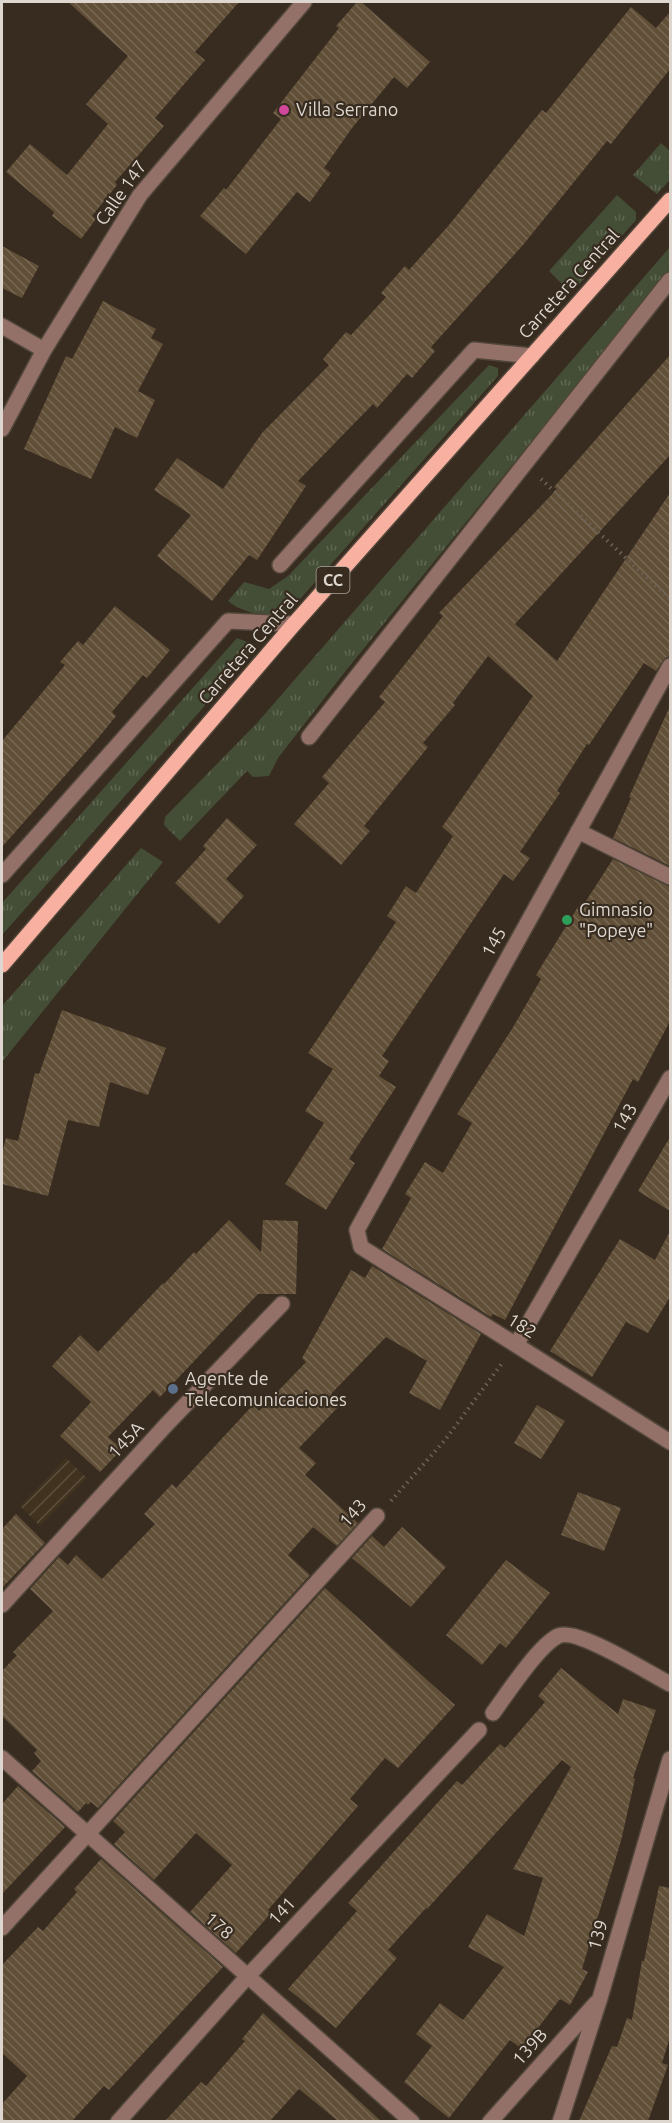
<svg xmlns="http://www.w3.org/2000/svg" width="672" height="2123" viewBox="0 0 672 2123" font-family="Ubuntu,sans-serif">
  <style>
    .industrial { fill: url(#industrial-furrows) }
    .grass { fill: url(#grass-tufts) }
    .building { fill: url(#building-back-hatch) }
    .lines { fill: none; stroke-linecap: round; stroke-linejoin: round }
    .minor-casing { stroke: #52473b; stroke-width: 18 }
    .major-casing { stroke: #52473b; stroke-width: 18 }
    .path { stroke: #6c6257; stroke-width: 4; stroke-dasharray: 1.5 4.5; stroke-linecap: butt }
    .minor { stroke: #937068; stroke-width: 15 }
    .major { stroke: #f8b1a0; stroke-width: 15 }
    .hotel-dot { fill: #d1479c; stroke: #372c1f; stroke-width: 2 }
    .leisure-dot { fill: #2e9e5b; stroke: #372c1f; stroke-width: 2 }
    .service-dot { fill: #5c6f8a; stroke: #372c1f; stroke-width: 2 }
    .labels { text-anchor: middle; stroke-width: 4.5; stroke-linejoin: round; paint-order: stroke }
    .shield { fill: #372c1f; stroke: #aca49a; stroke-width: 1.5 }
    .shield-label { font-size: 16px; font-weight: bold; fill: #ded7cf }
    .poi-label { font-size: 18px; fill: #ded7cf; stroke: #372c1f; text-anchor: start }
    .street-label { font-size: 18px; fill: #ded7cf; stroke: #372c1f }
  </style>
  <defs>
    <pattern id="industrial-furrows" width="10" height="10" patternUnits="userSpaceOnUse" patternTransform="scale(1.5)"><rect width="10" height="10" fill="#41321f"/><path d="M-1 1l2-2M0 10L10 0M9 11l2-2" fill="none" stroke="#5c4f3e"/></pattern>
    <pattern id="grass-tufts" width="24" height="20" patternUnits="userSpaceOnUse" patternTransform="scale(1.5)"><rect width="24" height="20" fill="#444e36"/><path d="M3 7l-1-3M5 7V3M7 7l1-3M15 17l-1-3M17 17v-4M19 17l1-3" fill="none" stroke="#5f6752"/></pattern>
    <pattern id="building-back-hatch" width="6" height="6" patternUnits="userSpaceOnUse" patternTransform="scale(1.5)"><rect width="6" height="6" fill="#614f38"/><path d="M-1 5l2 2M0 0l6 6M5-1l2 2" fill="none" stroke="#776854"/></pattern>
  </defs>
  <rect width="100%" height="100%" fill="#372c1f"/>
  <path class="industrial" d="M 66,1458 L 87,1478 L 40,1526 L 20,1506 Z"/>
  <path class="grass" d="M 661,143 L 670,151 L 670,180 L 657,194 L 633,175 Z
    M 617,195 L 636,212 L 636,220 L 575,289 L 567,289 L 549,271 Z
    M 670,247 L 670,270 L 344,673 L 278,758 L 269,776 L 253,777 L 247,771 L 180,841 L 164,825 L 165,817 L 257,723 Z
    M 489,365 L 498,368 L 498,376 L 293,607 C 275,620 245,615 228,601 L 244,582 L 269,589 L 288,576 Z
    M 237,638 L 252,644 L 254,650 L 2,935 L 2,903 Z
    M 141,848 L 163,862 L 2,1062 L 2,1006 Z"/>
  <path class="building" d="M 68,2 L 239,2 L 195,52 L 205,60 L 155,118 L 164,126 L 115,182 L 117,185 L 92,216 L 96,219 L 81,239 L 52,216 L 54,212 L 6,172 L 30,144 L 67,175 L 108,124 L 86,104 L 128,56 Z
    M 357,2 L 361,2 L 430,62 L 407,88 L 394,77 L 352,128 L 324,168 L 331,173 L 310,202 L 297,192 L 246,254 L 200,216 L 224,188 L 226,190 L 281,119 L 273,113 L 339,28 L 336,26 Z
    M 631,7 L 656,28 L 670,12 L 670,69 L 611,144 L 607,141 L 523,245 L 431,347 L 435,351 L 412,378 L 407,374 L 377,408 L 373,404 L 298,481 L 306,486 L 257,560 L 249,555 L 212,601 L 157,556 L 191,515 L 154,490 L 177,458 L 223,489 L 262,433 L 329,365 L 323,359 L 346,332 L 351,335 L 386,297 L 381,293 L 405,266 L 409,270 L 449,225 L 542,110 L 546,113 Z
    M 2,246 L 39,266 L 22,298 L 2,288 Z
    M 103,301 L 156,329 L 151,338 L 163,344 L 138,391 L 155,400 L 137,438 L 115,427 L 91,479 L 24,449 L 66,356 L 72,359 Z
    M 670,355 L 670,455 L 515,624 L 557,661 L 670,493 L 670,656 L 665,658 L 656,671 L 644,663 L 589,745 L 587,744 L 557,791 L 560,793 L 520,852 L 530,858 L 513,881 L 504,874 L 382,1056 L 389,1061 L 379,1076 L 396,1087 L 349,1159 L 355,1163 L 326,1210 L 285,1184 L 324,1123 L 305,1111 L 333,1069 L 308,1053 L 396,922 L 387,916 L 406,886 L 416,893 L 453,836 L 442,827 L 533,696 L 488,656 L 453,703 L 455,705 L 423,743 L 428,747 L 364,826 L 370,831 L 341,865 L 294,824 L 329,783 L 322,777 L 385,702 L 379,697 L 443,616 L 439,613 L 557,489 L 554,487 Z
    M 115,606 L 170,650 L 147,678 L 143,675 L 112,712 L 116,716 L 99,737 L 2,847 L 2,741 L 65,665 L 60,662 L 78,641 L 83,645 Z
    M 670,706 L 670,866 L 613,838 L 631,798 L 629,797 Z
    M 227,818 L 257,845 L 226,879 L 244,896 L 219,924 L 175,883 L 206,849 L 203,846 Z
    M 613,859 L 670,887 L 670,1021 L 638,1082 L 633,1079 L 505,1320 L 493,1314 L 491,1317 L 382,1249 L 411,1198 L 405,1194 L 425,1162 L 443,1173 L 472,1123 L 457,1114 L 512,1029 L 541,979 L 536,975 L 560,936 L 581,902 L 584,904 Z
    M 62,1010 L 166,1048 L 148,1095 L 110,1082 L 99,1127 L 68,1120 L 48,1196 L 2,1184 L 2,1154 L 6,1138 L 18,1141 L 35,1073 L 39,1074 Z
    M 670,1137 L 670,1211 L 638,1191 Z
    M 229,1220 L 261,1252 L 263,1220 L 298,1221 L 296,1294 L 258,1294 L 160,1397 L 153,1390 L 108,1437 L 122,1449 L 100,1472 L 60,1436 L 91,1402 L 52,1366 L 80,1335 L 98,1352 L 163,1283 L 164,1284 L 194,1252 L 196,1254 Z
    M 670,1231 L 670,1297 L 648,1333 L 626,1322 L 592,1377 L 550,1351 L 620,1239 L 655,1260 Z
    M 372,1266 L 481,1334 L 440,1410 L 409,1393 L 427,1361 L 386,1337 L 331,1394 L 341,1404 L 299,1448 L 316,1463 L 305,1475 L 358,1523 L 337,1546 L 313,1527 L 288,1555 L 310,1575 L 98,1808 L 91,1802 L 88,1805 L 86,1803 L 78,1812 L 32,1771 L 41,1761 L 34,1753 L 37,1750 L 2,1716 L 2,1671 L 17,1655 L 13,1652 L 53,1611 L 30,1589 L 59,1557 L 68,1565 L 76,1555 L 102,1579 L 155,1524 L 144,1514 L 172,1484 L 176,1488 L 253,1405 L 259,1411 L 306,1362 L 302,1358 L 351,1270 L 365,1278 Z
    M 537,1405 L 565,1421 L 541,1459 L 514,1443 Z
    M 578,1492 L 621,1508 L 604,1551 L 561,1535 Z
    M 16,1514 L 45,1543 L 2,1588 L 2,1529 Z
    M 402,1527 L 446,1567 L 411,1607 L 352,1558 L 372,1536 L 384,1547 Z
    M 506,1560 L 550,1593 L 506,1648 L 500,1643 L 482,1665 L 446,1635 Z
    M 325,1588 L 455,1705 L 398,1768 L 385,1758 L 350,1799 L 358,1806 L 268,1910 L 271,1913 L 236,1953 L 190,1912 L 232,1865 L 196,1833 L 154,1880 L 114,1844 L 125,1832 L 113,1821 Z
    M 561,1668 L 618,1714 L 623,1699 L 656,1710 L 633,1778 L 635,1779 L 621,1841 L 582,1969 L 588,1972 L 570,2005 L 560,1999 L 522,2049 L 510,2040 L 449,2118 L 404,2082 L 432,2046 L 416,2034 L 440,2003 L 463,2020 L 504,1967 L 468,1947 L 487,1914 L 524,1936 L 543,1878 L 513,1869 L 571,1767 L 562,1760 L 427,1909 L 426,1908 L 388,1950 L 397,1958 L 336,2028 L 288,1989 L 357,1911 L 348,1903 L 457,1781 L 462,1785 L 500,1744 L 505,1748 L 545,1702 L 538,1696 Z
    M 18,1786 L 65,1827 L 2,1894 L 2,1804 Z
    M 101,1859 L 223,1967 L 109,2090 L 104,2086 L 72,2121 L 2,2121 L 2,2104 L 27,2076 L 2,2053 L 2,1965 L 38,1927 L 43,1931 L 77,1892 L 74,1889 Z
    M 659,1886 L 670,1888 L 670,2037 L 662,2063 L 668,2065 L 648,2121 L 579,2121 L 612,2046 L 617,2047 L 627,2018 L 632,2020 L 642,1961 L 644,1961 Z
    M 263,2013 L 381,2121 L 338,2121 L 299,2089 L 270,2121 L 165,2121 L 201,2082 L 206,2086 L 245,2041 L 242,2039 Z"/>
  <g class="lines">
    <g class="minor-casing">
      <path id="minor" d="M 2,326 L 44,350
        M 2,429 L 44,350 L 140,195 L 304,2
        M 280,565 L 474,350 L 532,356
        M 670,666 L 357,1230 L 361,1247 L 670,1442
        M 309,737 L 670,280
        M 578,831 L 670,877
        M 2,875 L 228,621 L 294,624
        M 516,1345 L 670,1078
        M 2,1605 L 166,1425 L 282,1304
        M 493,1713 C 507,1694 538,1646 558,1636 C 577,1627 650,1674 670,1684
        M 2,1758 L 412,2122
        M 2,1928 L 377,1516
        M 118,2122 L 247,1977 L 479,1730
        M 490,2122 L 596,2003
        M 560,2122 L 600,1998 L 670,1759"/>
    </g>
    <g class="major-casing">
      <path id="major" d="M 2,965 L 294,624 L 670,200"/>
    </g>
    <path class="path" d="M 541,479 L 670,599
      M 391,1501 L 445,1440 L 503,1362"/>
    <use href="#minor" class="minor"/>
    <use href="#major" class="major"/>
  </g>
  <circle class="hotel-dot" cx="284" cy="110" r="6"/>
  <circle class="leisure-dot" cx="567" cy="920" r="6"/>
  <circle class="service-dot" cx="173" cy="1389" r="6"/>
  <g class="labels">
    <rect class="shield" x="316.5" y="567" width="33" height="26" rx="4.5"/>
    <g class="shield-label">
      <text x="333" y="586">CC</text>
    </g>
    <g class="poi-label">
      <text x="296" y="116">Villa Serrano</text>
      <text x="579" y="916">Gimnasio<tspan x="579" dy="21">"Popeye"</tspan></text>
      <text x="185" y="1385">Agente de<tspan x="185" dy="21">Telecomunicaciones</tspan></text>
    </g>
    <g class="street-label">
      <text transform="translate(121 193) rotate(-55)" y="6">Calle 147</text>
      <text transform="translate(569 284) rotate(-48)" y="6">Carretera Central</text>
      <text transform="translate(248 649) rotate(-49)" y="6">Carretera Central</text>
      <text transform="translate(494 942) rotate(-61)" y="6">145</text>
      <text transform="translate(625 1118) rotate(-60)" y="6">143</text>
      <text transform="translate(522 1326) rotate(32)" y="6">182</text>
      <text transform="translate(126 1440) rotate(-47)" y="6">145A</text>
      <text transform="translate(353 1513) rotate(-48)" y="6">143</text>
      <text transform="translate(282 1911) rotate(-47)" y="6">141</text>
      <text transform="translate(219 1926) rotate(41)" y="6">178</text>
      <text transform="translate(598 1935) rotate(-74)" y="6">139</text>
      <text transform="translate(530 2047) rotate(-48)" y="6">139B</text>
    </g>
  </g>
  <rect width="672" height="2123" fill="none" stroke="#ded7cf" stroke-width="6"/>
</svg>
